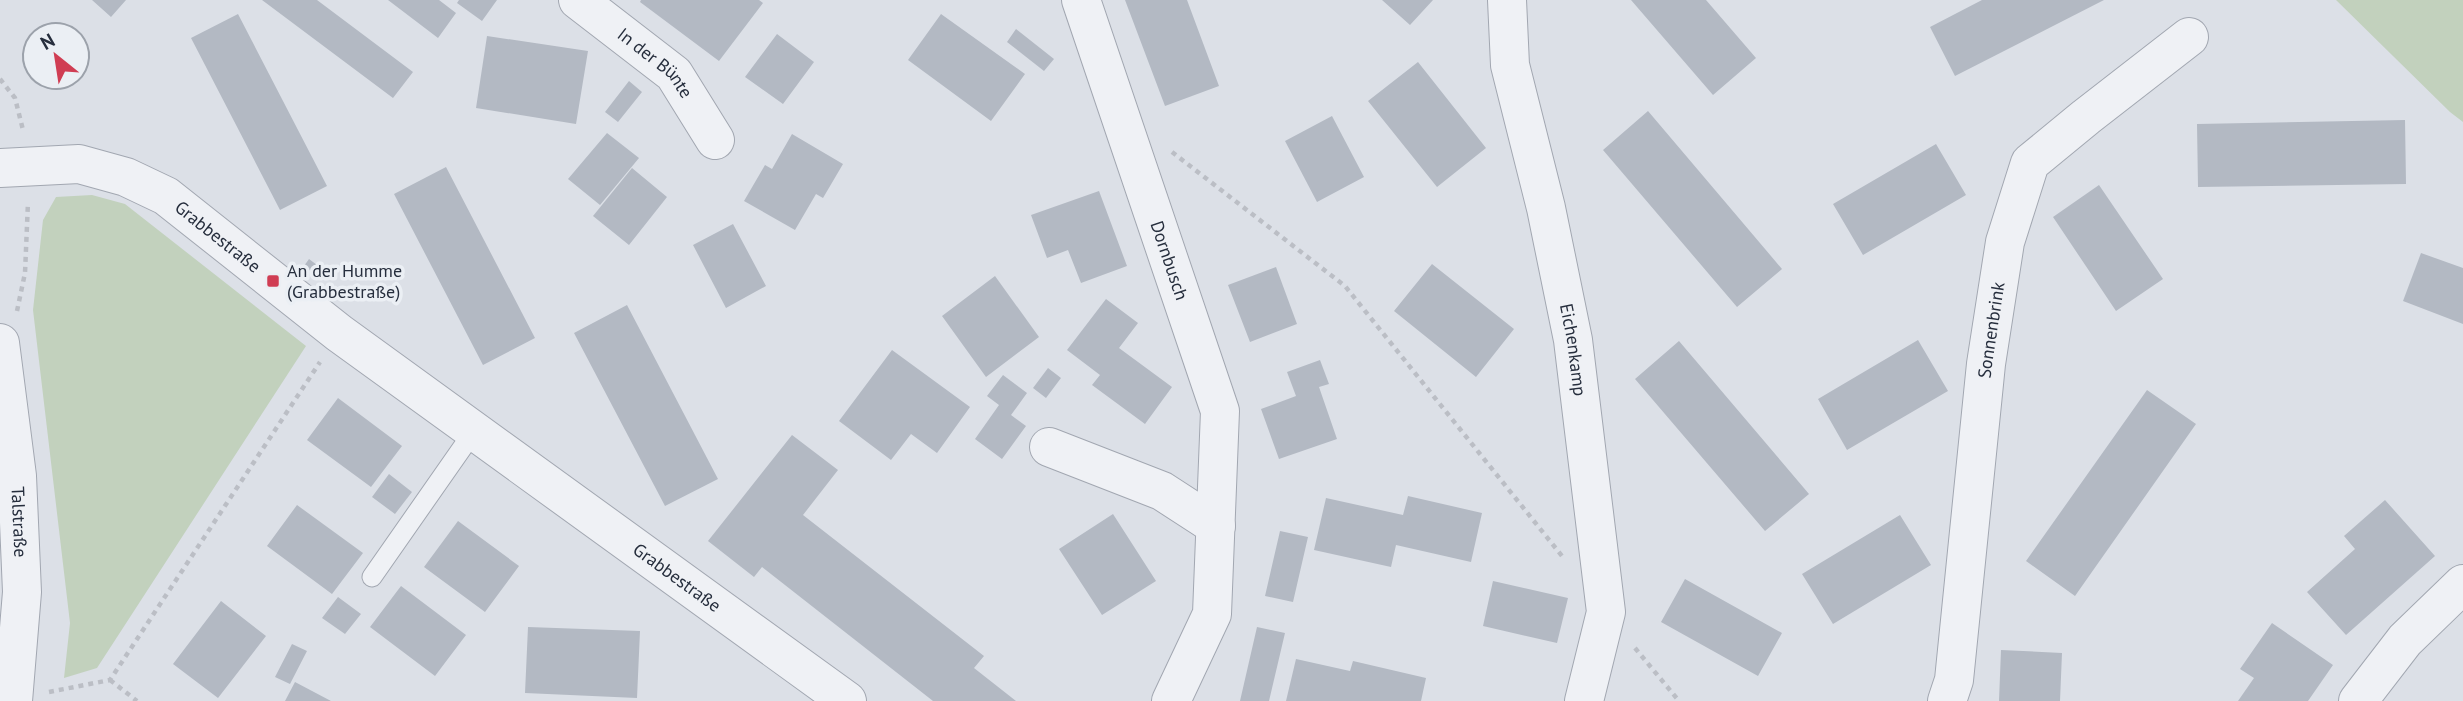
<svg xmlns="http://www.w3.org/2000/svg" width="2463" height="701" viewBox="0 0 2463 701" font-family="'PT Sans',sans-serif">
  <style>
    .green { fill: #c2d1bd }
    .building { fill: #b3b9c3 }
    .lines { fill: none; stroke-linecap: round; stroke-linejoin: round }
    .service-casing { stroke: #a2a7b1; stroke-width: 21 }
    .minor-casing { stroke: #a2a7b1; stroke-width: 40 }
    .tertiary-casing { stroke: #a2a7b1; stroke-width: 40 }
    .path { stroke: #bbbec5; stroke-width: 4.5; stroke-dasharray: 5 5; stroke-linecap: butt }
    .service { stroke: #eff1f5; stroke-width: 19 }
    .minor { stroke: #eff1f5; stroke-width: 38 }
    .tertiary { stroke: #eff1f5; stroke-width: 38 }
    .poi-dot { fill: #d03d53; stroke: #ebeff4; stroke-width: 2.5 }
    .labels { text-anchor: middle; stroke-width: 7; stroke-linejoin: round; paint-order: stroke }
    .street-label { font-size: 18px; fill: #262e3d; stroke: #ebeff4 }
    .poi-label { font-size: 18px; fill: #262e3d; stroke: #ebeff4; text-anchor: start }
  </style>
  <rect width="100%" height="100%" fill="#dce0e7"/>
  <path class="green" d="M 2336,0 L 2463,0 L 2463,122 L 2450,112 Z
    M 92,195 L 125,204 L 306,346 L 97,668 L 64,678 L 70,623 L 33,310 L 43,220 L 56,197 Z"/>
  <path class="building" d="M 92,0 L 126,0 L 111,17 Z
    M 262,0 L 317,0 L 413,72 L 393,98 Z
    M 388,0 L 439,0 L 456,13 L 438,38 Z
    M 459,0 L 497,0 L 482,21 L 457,3 Z
    M 641,0 L 759,0 L 763,3 L 719,61 L 640,2 Z
    M 1125,0 L 1187,0 L 1219,86 L 1165,106 Z
    M 1382,0 L 1433,0 L 1410,25 Z
    M 1631,0 L 1706,0 L 1756,58 L 1713,95 Z
    M 1982,0 L 2104,0 L 1955,76 L 1930,27 Z
    M 238,14 L 327,186 L 280,210 L 191,38 Z
    M 941,14 L 1025,74 L 991,121 L 908,60 Z
    M 1016,29 L 1054,59 L 1044,71 L 1007,42 Z
    M 777,34 L 814,62 L 783,104 L 745,77 Z
    M 487,36 L 588,51 L 576,124 L 476,108 Z
    M 1418,62 L 1486,148 L 1437,187 L 1368,101 Z
    M 629,81 L 642,92 L 618,122 L 605,112 Z
    M 1648,111 L 1782,269 L 1737,307 L 1603,150 Z
    M 1332,116 L 1364,177 L 1317,202 L 1285,141 Z
    M 2405,120 L 2406,184 L 2198,187 L 2197,124 Z
    M 607,133 L 639,158 L 600,205 L 568,179 Z
    M 792,134 L 843,164 L 823,198 L 816,194 L 795,230 L 744,201 L 765,165 L 772,169 Z
    M 1936,144 L 1966,195 L 1863,255 L 1833,204 Z
    M 446,167 L 535,338 L 483,365 L 394,194 Z
    M 632,168 L 667,197 L 629,245 L 593,216 Z
    M 2099,185 L 2163,279 L 2116,311 L 2053,217 Z
    M 1099,191 L 1127,266 L 1081,283 L 1068,250 L 1047,258 L 1031,215 Z
    M 733,224 L 766,286 L 726,308 L 693,245 Z
    M 2421,253 L 2463,268 L 2463,324 L 2403,301 Z
    M 309,259 L 321,268 L 316,275 L 304,266 Z
    M 1432,264 L 1514,329 L 1476,377 L 1394,311 Z
    M 1276,267 L 1297,324 L 1250,342 L 1228,285 Z
    M 995,276 L 1039,337 L 986,377 L 942,316 Z
    M 1106,299 L 1138,323 L 1119,348 L 1172,387 L 1145,424 L 1092,385 L 1100,375 L 1067,350 Z
    M 627,305 L 718,479 L 665,506 L 574,333 Z
    M 1918,340 L 1948,391 L 1847,450 L 1818,399 Z
    M 1679,341 L 1809,494 L 1765,531 L 1635,379 Z
    M 892,350 L 970,407 L 937,453 L 911,434 L 891,460 L 839,421 Z
    M 1320,360 L 1329,384 L 1319,387 L 1337,439 L 1279,459 L 1261,409 L 1296,396 L 1287,372 Z
    M 1048,368 L 1061,378 L 1046,398 L 1033,388 Z
    M 1003,375 L 1027,393 L 1011,415 L 1026,426 L 1002,459 L 975,439 L 999,405 L 987,396 Z
    M 2147,390 L 2196,424 L 2075,596 L 2026,561 Z
    M 338,398 L 402,446 L 371,487 L 307,440 Z
    M 792,435 L 838,470 L 803,515 L 984,656 L 974,668 L 1016,701 L 933,701 L 762,567 L 754,577 L 708,541 Z
    M 389,474 L 412,492 L 395,514 L 372,497 Z
    M 1408,496 L 1482,513 L 1471,562 L 1396,545 L 1391,567 L 1314,550 L 1326,498 L 1403,515 Z
    M 2385,500 L 2435,556 L 2346,635 L 2307,592 L 2355,549 L 2344,536 Z
    M 297,505 L 363,553 L 332,594 L 267,546 Z
    M 1113,514 L 1156,581 L 1102,615 L 1059,549 Z
    M 1900,515 L 1931,565 L 1833,624 L 1802,574 Z
    M 458,521 L 519,566 L 485,612 L 424,567 Z
    M 1280,531 L 1308,537 L 1293,602 L 1265,596 Z
    M 1685,579 L 1782,633 L 1758,676 L 1661,622 Z
    M 1493,581 L 1568,598 L 1557,643 L 1483,626 Z
    M 401,586 L 466,635 L 435,676 L 370,627 Z
    M 338,597 L 361,614 L 345,634 L 322,618 Z
    M 221,601 L 266,636 L 218,698 L 173,664 Z
    M 2272,623 L 2333,665 L 2308,701 L 2238,701 L 2254,678 L 2240,669 Z
    M 528,627 L 640,631 L 637,698 L 525,693 Z
    M 1257,627 L 1285,633 L 1269,701 L 1240,701 Z
    M 292,644 L 307,651 L 290,684 L 275,677 Z
    M 2001,650 L 2062,653 L 2060,701 L 1999,701 Z
    M 1296,659 L 1350,671 L 1353,661 L 1426,678 L 1421,701 L 1286,701 Z
    M 295,682 L 331,701 L 285,701 Z"/>
  <g class="lines">
    <g class="service-casing">
      <path id="service" d="M 372,577 L 474,431"/>
    </g>
    <g class="minor-casing">
      <g id="minor">
        <path id="s1" d="M 578,0 L 674,74 L 715,140"/>
        <path id="s2" d="M 1081,0 L 1220,411 L 1212,614 L 1171,701"/>
        <path id="s3" d="M 1507,0 L 1510,65 L 1546,208 L 1573,340 L 1606,612 L 1584,701"/>
        <path id="s4" d="M 0,168 L 79,164 L 126,177 L 166,196 L 339,333 L 847,701"/>
        <path d="M 1049,447 L 1162,491 L 1216,526"/>
        <path id="s5" d="M 1947,701 L 1954,680 L 1986,364 L 2005,242 L 2030,163 L 2086,117 L 2189,37"/>
        <path d="M 2358,701 L 2405,640 L 2463,584"/>
      </g>
    </g>
    <g class="tertiary-casing">
      <g id="tertiary">
        <path id="s6" d="M 0,343 L 17,476 L 22,592 L 13,701"/>
      </g>
    </g>
    <path class="path" d="M 0,79 L 15,98 L 23,130
      M 1172,152 L 1345,286 L 1562,556
      M 17,311 L 25,273 L 28,202
      M 1635,648 L 1679,701
      M 110,680 L 137,701
      M 49,692 L 110,680 L 320,362"/>
    <use href="#service" class="service"/>
    <use href="#minor" class="minor"/>
    <use href="#tertiary" class="tertiary"/>
  </g>
  <rect class="poi-dot" x="266" y="274" width="14" height="14" rx="3.5"/>
  <g class="labels">
    <g class="street-label">
      <text dy="6" stroke="none"><textPath href="#s1" startOffset="100">In der Bünte</textPath></text>
      <text dy="6" stroke="none"><textPath href="#s4" startOffset="238">Grabbestraße</textPath></text>
      <text dy="6" stroke="none"><textPath href="#s2" startOffset="275">Dornbusch</textPath></text>
      <text dy="6" stroke="none"><textPath href="#s5" startOffset="374">Sonnenbrink</textPath></text>
      <text dy="6" stroke="none"><textPath href="#s3" startOffset="357">Eichenkamp</textPath></text>
      <text dy="6" stroke="none"><textPath href="#s6" startOffset="180">Talstraße</textPath></text>
      <text dy="6" stroke="none"><textPath href="#s4" startOffset="810">Grabbestraße</textPath></text>
    </g>
    <g class="poi-label">
      <text x="287" y="277">An der Humme<tspan x="287" dy="21">(Grabbestraße)</tspan></text>
    </g>
  </g>
  <g transform="translate(56 56) rotate(330)"><circle r="33" fill="#ebeff4" stroke="#9ca2ab" stroke-width="2"/>
  <path d="M0-5L12 26L0 18L-12 26Z" fill="#d03d53"/>
  <text y="-10" font-size="19" font-weight="bold" text-anchor="middle" fill="#262e3d">N</text>
  </g>
</svg>
